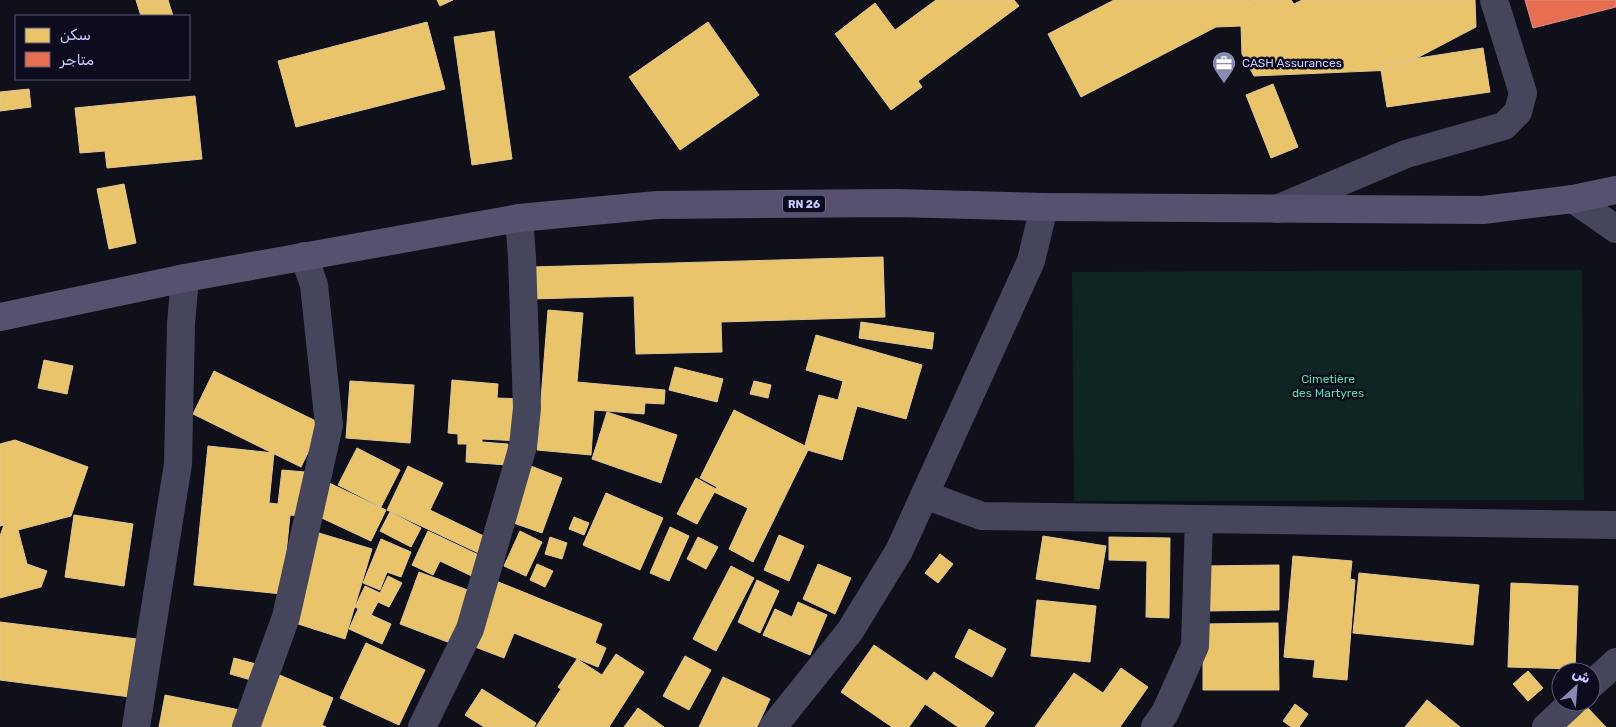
<svg xmlns="http://www.w3.org/2000/svg" width="1616" height="727" viewBox="0 0 1616 727" font-family="Rubik,Vazirmatn,sans-serif">
  <style>
    .green { fill: #0f2522 }
    .homes { fill: #e9c46a; stroke: #dfc697 }
    .shops { fill: #e76f51; stroke: #de8b85 }
    .lines { fill: none; stroke-linecap: round; stroke-linejoin: round }
    .minor { stroke: #45465b; stroke-width: 28 }
    .primary { stroke: #57506e; stroke-width: 28 }
    .labels { text-anchor: middle; stroke-width: 5; stroke-linejoin: round; paint-order: stroke }
    .shield { fill: #0c0c1e; stroke: #9092bc; stroke-width: 1 }
    .shield-label { font-size: 11px; font-weight: bold; fill: #c9cbff }
    .poi-label { font-size: 12px; fill: #c9cbff; stroke: #0c0c1e; text-anchor: start }
    .park-label { font-size: 12px; fill: #56dea8; stroke: #0c0c1e }
  </style>
  <rect width="100%" height="100%" fill="#10101a"/>
  <path class="green" d="M 1582,270 L 1584,500 L 1074,501 L 1072,272 Z"/>
  <path class="homes" d="M 136,0 L 168,0 L 173,16 L 141,16 Z
    M 437,0 L 453,0 L 440,6 Z
    M 936,0 L 1014,0 L 1019,6 L 918,81 L 922,87 L 891,110 L 835,34 L 875,3 L 895,30 Z
    M 1114,0 L 1249,0 L 1250,2 L 1250,0 L 1291,0 L 1294,4 L 1302,0 L 1475,0 L 1476,27 L 1394,70 L 1254,76 L 1242,54 L 1241,26 L 1216,27 L 1081,97 L 1048,34 Z
    M 427,22 L 445,89 L 296,127 L 278,61 Z
    M 708,22 L 759,95 L 680,150 L 629,77 Z
    M 494,31 L 512,159 L 472,165 L 454,37 Z
    M 1483,48 L 1490,92 L 1387,107 L 1380,64 Z
    M 1273,84 L 1298,147 L 1271,158 L 1246,95 Z
    M 29,89 L 31,107 L 0,111 L 0,92 Z
    M 195,96 L 202,159 L 107,168 L 105,151 L 80,153 L 75,108 Z
    M 124,184 L 136,243 L 109,249 L 97,189 Z
    M 883,257 L 885,317 L 721,322 L 722,352 L 636,354 L 634,296 L 532,299 L 531,267 Z
    M 548,310 L 583,313 L 577,382 L 665,390 L 664,404 L 645,403 L 644,414 L 594,410 L 591,455 L 537,450 Z
    M 861,322 L 934,333 L 932,349 L 859,338 Z
    M 816,335 L 922,365 L 906,419 L 857,406 L 842,460 L 804,449 L 819,395 L 838,400 L 843,381 L 806,370 Z
    M 44,360 L 73,366 L 67,394 L 38,388 Z
    M 675,367 L 723,379 L 717,402 L 669,390 Z
    M 214,371 L 322,424 L 301,467 L 193,414 Z
    M 452,380 L 498,384 L 497,398 L 522,399 L 520,441 L 482,439 L 482,442 L 508,444 L 507,465 L 466,462 L 467,444 L 458,444 L 458,434 L 448,433 Z
    M 350,381 L 414,385 L 410,443 L 346,438 Z
    M 754,381 L 771,385 L 768,398 L 750,394 Z
    M 734,410 L 809,448 L 753,562 L 729,549 L 748,508 L 714,492 L 717,487 L 700,478 Z
    M 607,412 L 677,435 L 661,483 L 592,459 Z
    M 15,440 L 88,467 L 71,516 L 18,530 L 27,564 L 47,571 L 41,587 L 0,598 L 0,536 L 4,525 L 0,526 L 0,444 Z
    M 208,446 L 274,453 L 269,503 L 278,504 L 282,470 L 305,472 L 301,516 L 290,515 L 282,594 L 194,585 Z
    M 357,448 L 400,470 L 381,507 L 338,485 Z
    M 528,465 L 562,478 L 542,533 L 508,521 Z
    M 408,466 L 443,483 L 430,510 L 492,540 L 485,556 L 387,510 Z
    M 696,478 L 716,489 L 697,524 L 677,514 Z
    M 325,481 L 386,510 L 371,541 L 311,513 Z
    M 606,493 L 663,518 L 640,570 L 583,545 Z
    M 390,512 L 421,528 L 411,547 L 380,531 Z
    M 74,515 L 133,524 L 124,586 L 65,577 Z
    M 574,517 L 589,523 L 584,535 L 569,529 Z
    M 670,527 L 689,536 L 669,581 L 650,573 Z
    M 428,531 L 485,558 L 476,578 L 440,561 L 433,575 L 412,565 Z
    M 520,531 L 542,542 L 526,576 L 504,566 Z
    M 319,533 L 372,549 L 345,639 L 292,622 Z
    M 779,535 L 804,546 L 789,581 L 764,570 Z
    M 1043,536 L 1106,546 L 1099,589 L 1036,579 Z
    M 550,537 L 567,543 L 562,559 L 545,554 Z
    M 698,537 L 718,547 L 706,569 L 687,559 Z
    M 1109,537 L 1170,538 L 1169,618 L 1146,617 L 1147,561 L 1109,560 Z
    M 381,539 L 411,552 L 401,577 L 387,572 L 380,590 L 363,583 Z
    M 940,554 L 953,564 L 938,583 L 925,573 Z
    M 1293,556 L 1352,561 L 1350,579 L 1355,580 L 1347,680 L 1313,677 L 1315,660 L 1284,657 Z
    M 537,564 L 553,571 L 545,587 L 530,580 Z
    M 818,564 L 851,578 L 835,614 L 803,599 Z
    M 1279,565 L 1279,610 L 1205,611 L 1204,566 Z
    M 731,566 L 754,578 L 716,651 L 693,639 Z
    M 419,572 L 473,592 L 453,644 L 400,624 Z
    M 1359,573 L 1479,585 L 1473,645 L 1353,633 Z
    M 388,576 L 402,583 L 389,607 L 378,602 L 371,615 L 355,607 L 365,586 L 380,593 Z
    M 757,580 L 779,591 L 760,633 L 738,622 Z
    M 496,581 L 602,624 L 595,643 L 606,648 L 598,667 L 514,633 L 504,658 L 470,645 Z
    M 1511,583 L 1578,586 L 1575,669 L 1508,667 Z
    M 1037,600 L 1096,606 L 1090,662 L 1031,656 Z
    M 798,602 L 827,615 L 810,655 L 763,635 L 775,609 L 792,617 Z
    M 358,609 L 391,624 L 382,644 L 349,629 Z
    M 0,622 L 137,639 L 130,697 L 0,680 Z
    M 1278,623 L 1279,690 L 1203,690 L 1203,624 Z
    M 969,629 L 1006,649 L 992,677 L 955,657 Z
    M 366,643 L 425,670 L 399,725 L 340,698 Z
    M 874,645 L 927,681 L 934,672 L 994,713 L 984,727 L 958,727 L 925,704 L 909,727 L 892,727 L 841,692 Z
    M 616,654 L 644,672 L 609,727 L 536,727 L 561,689 L 558,687 L 577,659 L 602,675 Z
    M 685,656 L 711,670 L 689,710 L 663,696 Z
    M 234,658 L 256,664 L 251,680 L 230,674 Z
    M 1121,668 L 1148,687 L 1120,727 L 1035,727 L 1074,673 L 1103,693 Z
    M 1528,671 L 1543,688 L 1528,701 L 1513,684 Z
    M 275,673 L 333,698 L 322,725 L 326,727 L 252,727 Z
    M 723,677 L 770,699 L 757,727 L 699,727 Z
    M 482,689 L 536,723 L 534,727 L 484,727 L 465,715 Z
    M 165,695 L 245,711 L 242,727 L 159,727 Z
    M 1427,700 L 1460,727 L 1405,727 Z
    M 1295,704 L 1308,714 L 1299,727 L 1291,727 L 1283,721 Z
    M 1584,704 L 1606,727 L 1560,727 Z
    M 638,708 L 664,727 L 624,727 Z"/>
  <path class="shops" d="M 1525,0 L 1616,0 L 1616,7 L 1533,28 Z"/>
  <g class="lines">
    <path class="minor" d="M 1573,199 L 1616,229
      M 1277,209 L 1406,154 L 1504,126 L 1518,112 L 1523,93 L 1494,0
      M 925,495 L 982,516 L 1616,525
      M 1591,685 L 1616,662
      M 136,727 L 178,464 L 181,324 L 185,278
      M 246,727 L 286,617 L 329,425 L 314,285 L 304,256
      M 422,727 L 470,629 L 523,446 L 527,408 L 522,257 L 519,218
      M 773,727 L 850,631 L 899,551 L 1031,261 L 1044,207
      M 1155,727 L 1165,713 L 1195,646 L 1199,519
      M 1546,727 L 1573,702"/>
    <path class="primary" d="M 0,317 L 185,278 L 519,218 L 657,205 L 896,203 L 1044,207 L 1483,210 L 1573,199 L 1616,190"/>
  </g>
  <defs>
    <g id="office-pin" transform="scale(1.25)"><path d="M0 17L-7.5 6A9.5 9.5 0 1 1 7.5 6Z" fill="#888aaf" stroke="#0c0c1e"/><path d="M-6-3h4V-5.5h4V-3h4V5H-6ZM-1-4.5V-3h2v-1.5ZM-6 0V1H6V0Z" fill="#fff"/></g>
  </defs>
  <g fill-rule="evenodd">
    <use href="#office-pin" x="1224" y="63"/>
  </g>
  <g class="labels">
    <rect class="shield" x="783" y="195.5" width="42" height="17" rx="4"/>
    <g class="shield-label">
      <text x="804" y="208">RN 26</text>
    </g>
    <g class="poi-label">
      <text x="1242" y="67">CASH Assurances</text>
    </g>
    <g class="park-label">
      <text x="1328" y="383">Cimetière<tspan x="1328" dy="14">des Martyres</tspan></text>
    </g>
  </g>
  <rect x="15" y="15" width="175" height="65" fill="#0c0c1e" stroke="#585878"/>
  <rect x="25" y="28" width="25" height="15" fill="#e9c46a" stroke="#585878"/>
  <text x="60" y="40" font-size="15" fill="#c9cbff">سكن</text>
  <rect x="25" y="52" width="25" height="15" fill="#e76f51" stroke="#585878"/>
  <text x="60" y="65" font-size="15" fill="#c9cbff">متاجر</text>
  <g transform="translate(1576 687) rotate(26)"><circle r="24" fill="#0c0c1e" stroke="#585878"/>
  <path d="M0-4L9 19L0 12L-9 19Z" fill="#888aaf"/>
  <text y="-8" font-size="14" font-weight="bold" text-anchor="middle" fill="#c9cbff">ش</text>
  </g>
</svg>
